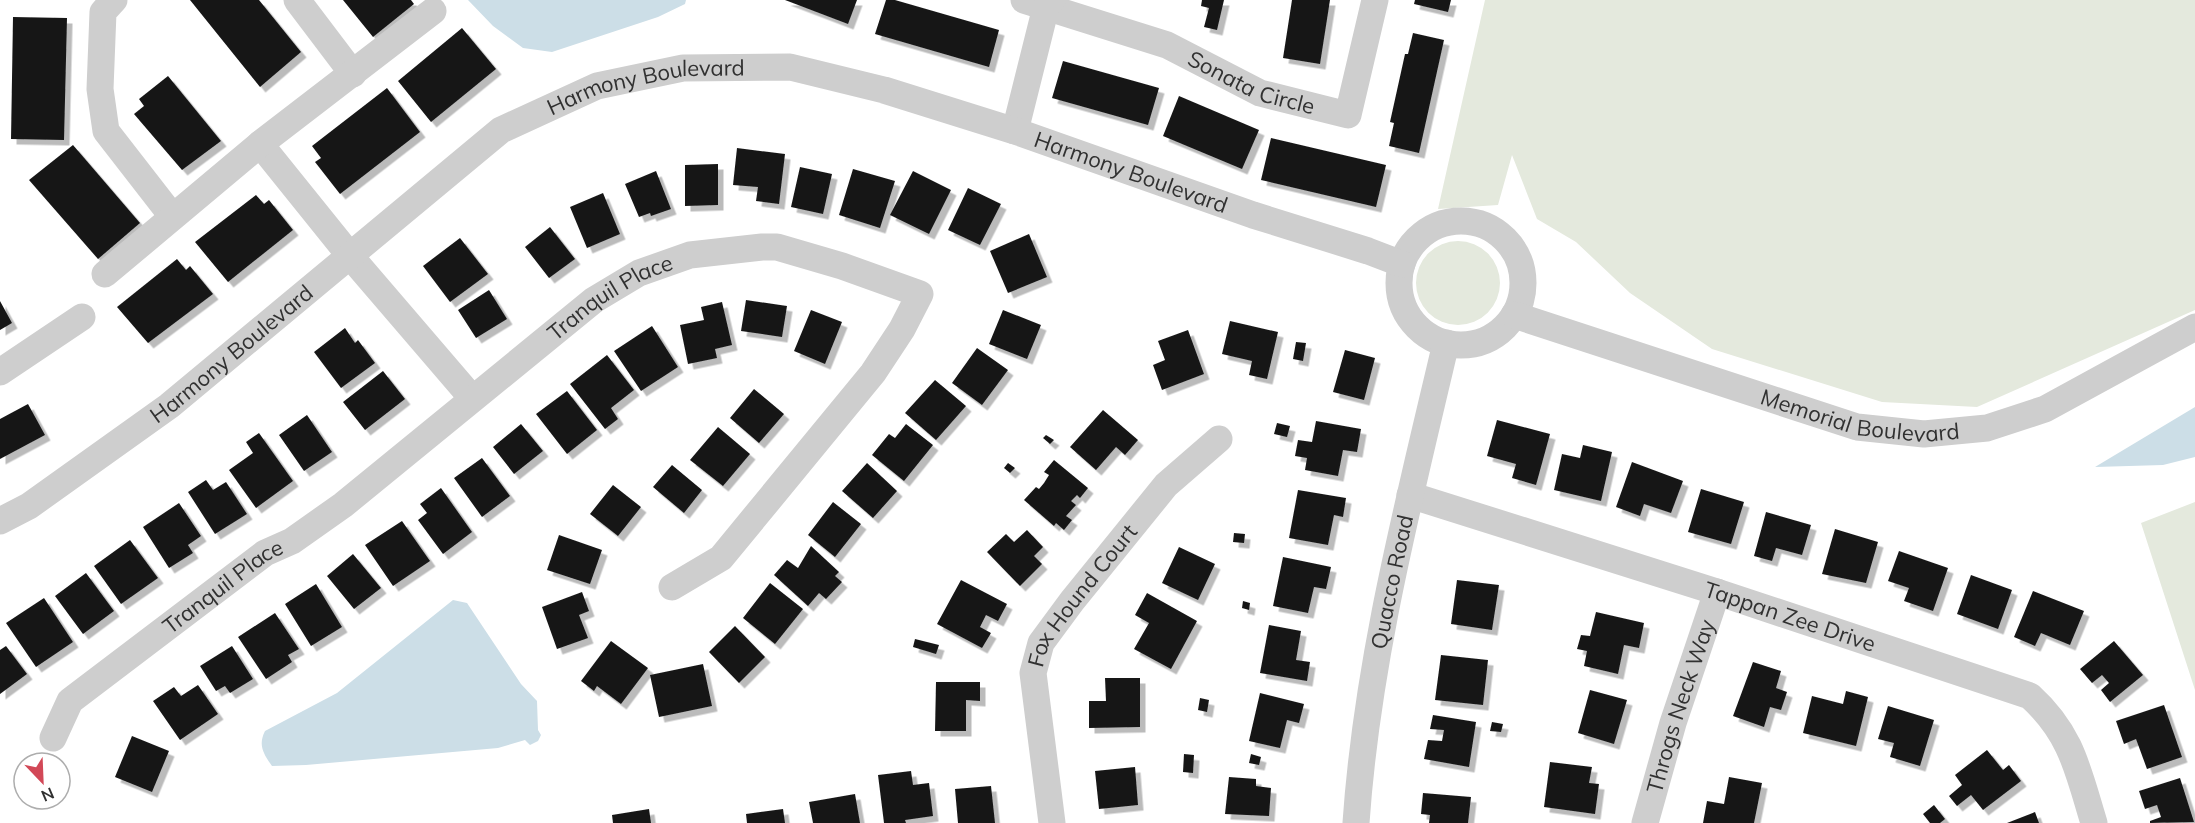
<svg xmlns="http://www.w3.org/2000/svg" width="2195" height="823" viewBox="0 0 2195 823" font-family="Mulish,sans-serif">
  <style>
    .green { fill: #e4e9dd }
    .water { fill: #ccdee7 }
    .building { fill: #181818; filter: url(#shadow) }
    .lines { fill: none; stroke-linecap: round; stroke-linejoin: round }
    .minor { stroke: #cecece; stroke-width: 27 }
    .labels { text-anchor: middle; stroke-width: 6; stroke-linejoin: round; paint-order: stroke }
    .street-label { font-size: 22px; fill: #313131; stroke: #fff }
  </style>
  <defs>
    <filter id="shadow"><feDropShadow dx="5.5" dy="5.5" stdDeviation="0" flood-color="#0004"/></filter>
  </defs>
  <rect width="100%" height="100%" fill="#fff"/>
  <path class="green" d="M 1485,0 L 2195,0 L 2195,310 L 1977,407 L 1882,402 L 1712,349 L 1630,293 L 1576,242 L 1537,219 L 1512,155 L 1498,205 L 1438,209 Z
    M1416 283a42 42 0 1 1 84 0a42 42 0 1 1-84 0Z
    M 2195,502 L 2195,690 L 2141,523 Z"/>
  <path class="water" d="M 468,0 L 686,0 L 685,4 L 658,17 L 552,52 L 523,48 L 493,26 Z
    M 2195,407 L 2195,457 L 2163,465 L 2095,467 Z
    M 453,600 L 467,603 L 521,684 L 537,701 L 538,730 L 541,735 L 538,741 L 530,745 L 525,740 L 498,748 L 306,765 L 272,766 C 263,753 258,745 265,731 L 337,693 Z"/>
  <path class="building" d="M 190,0 L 259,0 L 301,52 L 260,87 Z
    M 343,0 L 411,0 L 414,4 L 373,37 Z
    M 785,0 L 857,0 L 848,24 Z
    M 886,0 L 895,0 L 999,30 L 989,67 L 875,34 Z
    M 1202,0 L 1224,0 L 1217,30 L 1204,27 L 1209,8 L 1201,6 Z
    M 1292,0 L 1330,0 L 1320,64 L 1283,58 Z
    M 1415,0 L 1451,0 L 1448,12 L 1414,4 Z
    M 13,17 L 67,18 L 64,140 L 11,139 Z
    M 462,28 L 496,69 L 431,122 L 398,81 Z
    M 1413,33 L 1444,40 L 1419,153 L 1389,146 L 1394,123 L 1390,122 L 1405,54 L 1408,54 Z
    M 1063,61 L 1159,88 L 1148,125 L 1052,98 Z
    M 168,76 L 221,141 L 182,170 L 134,114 L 144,106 L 139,99 Z
    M 387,88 L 420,132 L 340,194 L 315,162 L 321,158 L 312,146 Z
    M 1179,96 L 1259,130 L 1242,169 L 1163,136 Z
    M 1271,138 L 1386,165 L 1376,207 L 1261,180 Z
    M 73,145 L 140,223 L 98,259 L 29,180 Z
    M 737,148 L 785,154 L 779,204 L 756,201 L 758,187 L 733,185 Z
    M 718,164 L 718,205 L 685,206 L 685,165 Z
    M 800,167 L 832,174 L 823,214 L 791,207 Z
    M 853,169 L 895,181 L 880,228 L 839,215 Z
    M 656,171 L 671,209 L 651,216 L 650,213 L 639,217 L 625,184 Z
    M 913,171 L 951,190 L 929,234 L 890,215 Z
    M 968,188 L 1001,204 L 980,245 L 948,230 Z
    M 603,193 L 620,234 L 587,248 L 570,207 Z
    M 256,195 L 264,204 L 269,200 L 293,230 L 228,282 L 195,242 Z
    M 550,227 L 575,259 L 549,278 L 525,247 Z
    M 1029,234 L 1047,277 L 1008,293 L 990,251 Z
    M 460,238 L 488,274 L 450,302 L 423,266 Z
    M 177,259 L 186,270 L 190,266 L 213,294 L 148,343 L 117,307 Z
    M 489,290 L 507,319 L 476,338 L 458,310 Z
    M 746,300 L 787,306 L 782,337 L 741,331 Z
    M 0,301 L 12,323 L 0,330 Z
    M 722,302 L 732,345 L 715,349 L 717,358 L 688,364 L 680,325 L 704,320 L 701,307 Z
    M 811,310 L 842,322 L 825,364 L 794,351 Z
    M 1003,310 L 1041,325 L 1027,359 L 989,344 Z
    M 1230,321 L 1278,332 L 1267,379 L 1249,375 L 1252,361 L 1222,354 Z
    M 652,326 L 678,367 L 641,391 L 614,351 Z
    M 345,328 L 355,343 L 358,340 L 375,363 L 341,388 L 314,352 Z
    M 1188,330 L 1204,374 L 1162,390 L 1153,365 L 1165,360 L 1158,341 Z
    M 1296,342 L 1306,343 L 1303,361 L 1293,359 Z
    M 977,348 L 1008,370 L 982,405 L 952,383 Z
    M 1345,350 L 1375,358 L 1364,400 L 1333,392 Z
    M 607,355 L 634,390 L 611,408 L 618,419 L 605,429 L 570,384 Z
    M 383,371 L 405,399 L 365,430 L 343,402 Z
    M 935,380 L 966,406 L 936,440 L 905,413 Z
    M 754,389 L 784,414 L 759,443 L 730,418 Z
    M 567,391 L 597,430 L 567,454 L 536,414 Z
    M 28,404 L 45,435 L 0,459 L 0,419 Z
    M 1103,410 L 1138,440 L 1125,455 L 1116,447 L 1096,470 L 1070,447 Z
    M 307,415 L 332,452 L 304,471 L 279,435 Z
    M 1497,420 L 1550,434 L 1536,485 L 1512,478 L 1516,464 L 1487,456 Z
    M 1316,421 L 1361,429 L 1357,452 L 1343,450 L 1338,476 L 1305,470 L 1307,458 L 1295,456 L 1298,440 L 1312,442 Z
    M 1277,423 L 1290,426 L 1287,437 L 1274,434 Z
    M 521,424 L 543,451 L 514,474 L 493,447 Z
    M 906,424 L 933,445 L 904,481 L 872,455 L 889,434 L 895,438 Z
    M 718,427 L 750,454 L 723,486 L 690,460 Z
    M 259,433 L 293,481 L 256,508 L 229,470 L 253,453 L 246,442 Z
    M 1046,435 L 1054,440 L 1050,444 L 1043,438 Z
    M 1583,445 L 1612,452 L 1601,501 L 1554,490 L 1562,454 L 1580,458 Z
    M 482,458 L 510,496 L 482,517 L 454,478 Z
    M 1054,460 L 1088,488 L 1080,498 L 1077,495 L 1071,501 L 1076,505 L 1066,516 L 1072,520 L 1064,530 L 1056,523 L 1054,526 L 1024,500 L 1036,487 L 1039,489 L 1044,483 L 1049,475 L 1044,472 Z
    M 1632,462 L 1683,481 L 1671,513 L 1644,504 L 1640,516 L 1616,507 Z
    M 867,463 L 897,491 L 873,518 L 842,491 Z
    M 1008,463 L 1015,468 L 1010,473 L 1004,468 Z
    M 672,465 L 702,490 L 684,513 L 653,487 Z
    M 206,480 L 213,490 L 226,482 L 247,514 L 215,534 L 188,492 Z
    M 613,485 L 641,507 L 618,536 L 590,514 Z
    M 441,488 L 472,532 L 443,554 L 418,520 L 427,513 L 420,504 Z
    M 1701,489 L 1744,502 L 1731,544 L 1688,532 Z
    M 1298,490 L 1346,498 L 1343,517 L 1334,515 L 1328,545 L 1289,538 Z
    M 833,502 L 861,524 L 835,557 L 808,535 Z
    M 179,503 L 201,536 L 188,545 L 193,553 L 169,568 L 143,527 Z
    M 1766,512 L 1811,525 L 1802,555 L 1776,548 L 1772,561 L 1754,556 Z
    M 402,521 L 430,561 L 393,586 L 365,545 Z
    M 1835,529 L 1878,542 L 1866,583 L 1822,574 Z
    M 1027,530 L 1043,547 L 1034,556 L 1042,564 L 1020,586 L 987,552 L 1006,534 L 1014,542 Z
    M 1234,533 L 1245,534 L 1244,543 L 1233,542 Z
    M 559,535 L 602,550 L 590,584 L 547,570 Z
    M 130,540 L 158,578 L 121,604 L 94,566 Z
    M 811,546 L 839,572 L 835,576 L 842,582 L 826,599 L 819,593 L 808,606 L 774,575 L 787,560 L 798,568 Z
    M 1179,547 L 1215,564 L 1198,600 L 1162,583 Z
    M 1899,551 L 1948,568 L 1933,611 L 1904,601 L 1909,588 L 1888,581 Z
    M 353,554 L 381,588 L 354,609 L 327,576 Z
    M 1283,557 L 1331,567 L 1326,589 L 1314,587 L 1308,613 L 1273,606 Z
    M 86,573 L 114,611 L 83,634 L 55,596 Z
    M 1971,575 L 2012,590 L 1998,629 L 1957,614 Z
    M 961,580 L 1007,604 L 998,621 L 986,615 L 980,627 L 991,633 L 982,648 L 937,624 Z
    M 1457,580 L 1499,585 L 1492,630 L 1451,624 Z
    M 770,583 L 803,609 L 775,644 L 743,618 Z
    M 316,584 L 342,627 L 311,646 L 285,604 Z
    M 2033,591 L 2084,611 L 2070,645 L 2041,633 L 2035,646 L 2014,637 Z
    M 582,592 L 589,611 L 579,615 L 588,638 L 557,649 L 542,607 Z
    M 1147,593 L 1197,621 L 1171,669 L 1134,649 L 1149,623 L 1135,615 Z
    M 44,598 L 73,642 L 36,667 L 6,623 Z
    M 1243,601 L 1250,603 L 1249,610 L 1242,608 Z
    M 1596,612 L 1644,623 L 1639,648 L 1624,645 L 1618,674 L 1584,666 L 1587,651 L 1577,649 L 1581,635 L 1590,636 Z
    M 275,613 L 299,649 L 288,655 L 292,662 L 266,679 L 238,637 Z
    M 1269,625 L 1301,631 L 1296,660 L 1310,662 L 1307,681 L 1260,673 Z
    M 735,626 L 765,657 L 739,683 L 709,652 Z
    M 915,639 L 939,645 L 936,654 L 913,647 Z
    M 611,641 L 648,668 L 621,704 L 597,686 L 594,691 L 581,681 Z
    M 2114,641 L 2143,675 L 2110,702 L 2101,690 L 2109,683 L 2102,675 L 2092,683 L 2080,669 Z
    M 6,646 L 27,674 L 0,694 L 0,650 Z
    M 232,646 L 253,679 L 230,693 L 225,686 L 216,691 L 200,666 Z
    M 1441,655 L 1488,660 L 1483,705 L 1435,700 Z
    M 1753,662 L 1781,671 L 1776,688 L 1787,692 L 1781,710 L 1770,707 L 1764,727 L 1733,716 Z
    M 703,664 L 712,706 L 659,717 L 650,675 Z
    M 1105,678 L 1140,678 L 1140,727 L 1089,728 L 1089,701 L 1106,701 Z
    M 936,682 L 980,682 L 980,701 L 966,700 L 966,731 L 935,731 Z
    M 198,685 L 218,714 L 180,740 L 153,701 L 174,687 L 181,696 Z
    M 1590,690 L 1627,700 L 1614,744 L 1578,733 Z
    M 1846,691 L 1868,697 L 1856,746 L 1803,733 L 1812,696 L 1843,704 Z
    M 1260,693 L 1304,704 L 1299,723 L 1287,720 L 1280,748 L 1249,741 Z
    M 1200,698 L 1209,700 L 1207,712 L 1198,710 Z
    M 2164,705 L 2182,757 L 2147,769 L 2136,739 L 2124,744 L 2116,721 Z
    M 1888,706 L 1934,720 L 1920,766 L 1890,757 L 1894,743 L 1878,739 Z
    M 1433,715 L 1476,722 L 1469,767 L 1424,759 L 1428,740 L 1442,741 L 1444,730 L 1430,729 Z
    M 1492,722 L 1503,724 L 1501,732 L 1490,731 Z
    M 132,736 L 169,751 L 152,792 L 115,777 Z
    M 1987,750 L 2003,770 L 2009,765 L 2021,781 L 1983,810 L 1971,795 L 1957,806 L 1949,796 L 1962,785 L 1955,775 Z
    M 1184,754 L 1194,755 L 1193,773 L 1183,772 Z
    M 1251,754 L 1261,757 L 1259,765 L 1249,763 Z
    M 1550,762 L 1592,767 L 1589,783 L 1599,784 L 1595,814 L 1544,807 Z
    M 1135,767 L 1138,805 L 1099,809 L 1095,771 Z
    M 911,771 L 913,785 L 929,783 L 933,816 L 905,820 L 906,823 L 884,823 L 878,775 Z
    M 1229,777 L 1256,779 L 1256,786 L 1271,788 L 1269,816 L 1225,814 Z
    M 1729,777 L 1762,783 L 1754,823 L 1703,823 L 1707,801 L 1724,804 Z
    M 2180,778 L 2194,822 L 2150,823 L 2150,821 L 2161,817 L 2157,805 L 2145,809 L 2139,791 Z
    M 991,786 L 995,823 L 958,823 L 955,789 Z
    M 1423,793 L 1471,797 L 1468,823 L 1429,823 L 1430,815 L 1421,814 Z
    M 855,794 L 860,823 L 813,823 L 809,802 Z
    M 1934,805 L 1945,819 L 1940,823 L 1930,823 L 1923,814 Z
    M 649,809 L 651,823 L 613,823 L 612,815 Z
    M 783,809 L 785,823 L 747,823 L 746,814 Z
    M 2035,812 L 2039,823 L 2007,823 Z"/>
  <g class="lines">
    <g class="minor">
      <path d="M 114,0 L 103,12 L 100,89 L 106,131 L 172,216"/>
      <path d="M 297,0 L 353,74"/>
      <path id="s1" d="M 1024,0 L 1167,45 L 1260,93 L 1348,115 L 1375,0"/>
      <path d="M 1015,131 L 1046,7 L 1052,0"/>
      <path d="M 260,144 L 351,257 L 472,398"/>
      <circle cx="1461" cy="283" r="62"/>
      <path d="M 105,274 L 260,144 L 433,11"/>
      <path id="s2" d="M 1514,315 L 1857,427 L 1924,434 L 1987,428 L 2045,409 L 2195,327"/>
      <path d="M 0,372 L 82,317"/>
      <path id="s3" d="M 1410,495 L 1717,592 L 2030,696 C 2072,734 2078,771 2094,823"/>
      <path id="s4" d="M 0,521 L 29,506 L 169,406 L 501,130 L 597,86 L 683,68 L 790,67 L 884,90 L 1015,131 L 1253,215 L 1368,251 L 1402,264"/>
      <path id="s5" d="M 53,738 L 70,701 L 265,553 L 292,541 L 343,505 L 594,300 L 639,273 L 690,255 L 762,247 L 777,247 L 842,266 L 920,294 L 902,329 L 873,373 L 721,558 L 672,587"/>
      <path id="s6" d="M 1052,823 L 1033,673 L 1041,643 L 1072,601 L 1166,485 L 1219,439"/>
      <path id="s7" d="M 1356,823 C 1367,661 1409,501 1446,343"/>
      <path id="s8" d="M 1645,823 L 1673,723 L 1717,592"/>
    </g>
  </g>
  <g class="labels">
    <g class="street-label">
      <text dy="8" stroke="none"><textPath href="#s1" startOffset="243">Sonata Circle</textPath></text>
      <text dy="8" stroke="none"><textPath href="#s4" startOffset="790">Harmony Boulevard</textPath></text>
      <text dy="8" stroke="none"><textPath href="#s4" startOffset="1294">Harmony Boulevard</textPath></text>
      <text dy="8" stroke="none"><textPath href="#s5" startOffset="717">Tranquil Place</textPath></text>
      <text dy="8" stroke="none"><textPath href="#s4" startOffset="286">Harmony Boulevard</textPath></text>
      <text dy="8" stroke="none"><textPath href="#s2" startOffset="362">Memorial Boulevard</textPath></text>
      <text dy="8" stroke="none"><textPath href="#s7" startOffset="244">Quacco Road</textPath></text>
      <text dy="8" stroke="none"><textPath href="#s5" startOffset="232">Tranquil Place</textPath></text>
      <text dy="8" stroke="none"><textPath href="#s6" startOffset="244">Fox Hound Court</textPath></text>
      <text dy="8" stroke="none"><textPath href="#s3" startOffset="399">Tappan Zee Drive</textPath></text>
      <text dy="8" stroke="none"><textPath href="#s8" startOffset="122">Throgs Neck Way</textPath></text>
    </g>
  </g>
  <g transform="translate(42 781) rotate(157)"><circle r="28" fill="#ffffff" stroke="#adadad" stroke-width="1.5"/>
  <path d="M0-4.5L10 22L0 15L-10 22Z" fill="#d24857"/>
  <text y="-9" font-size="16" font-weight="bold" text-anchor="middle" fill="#313131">N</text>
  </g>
</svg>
